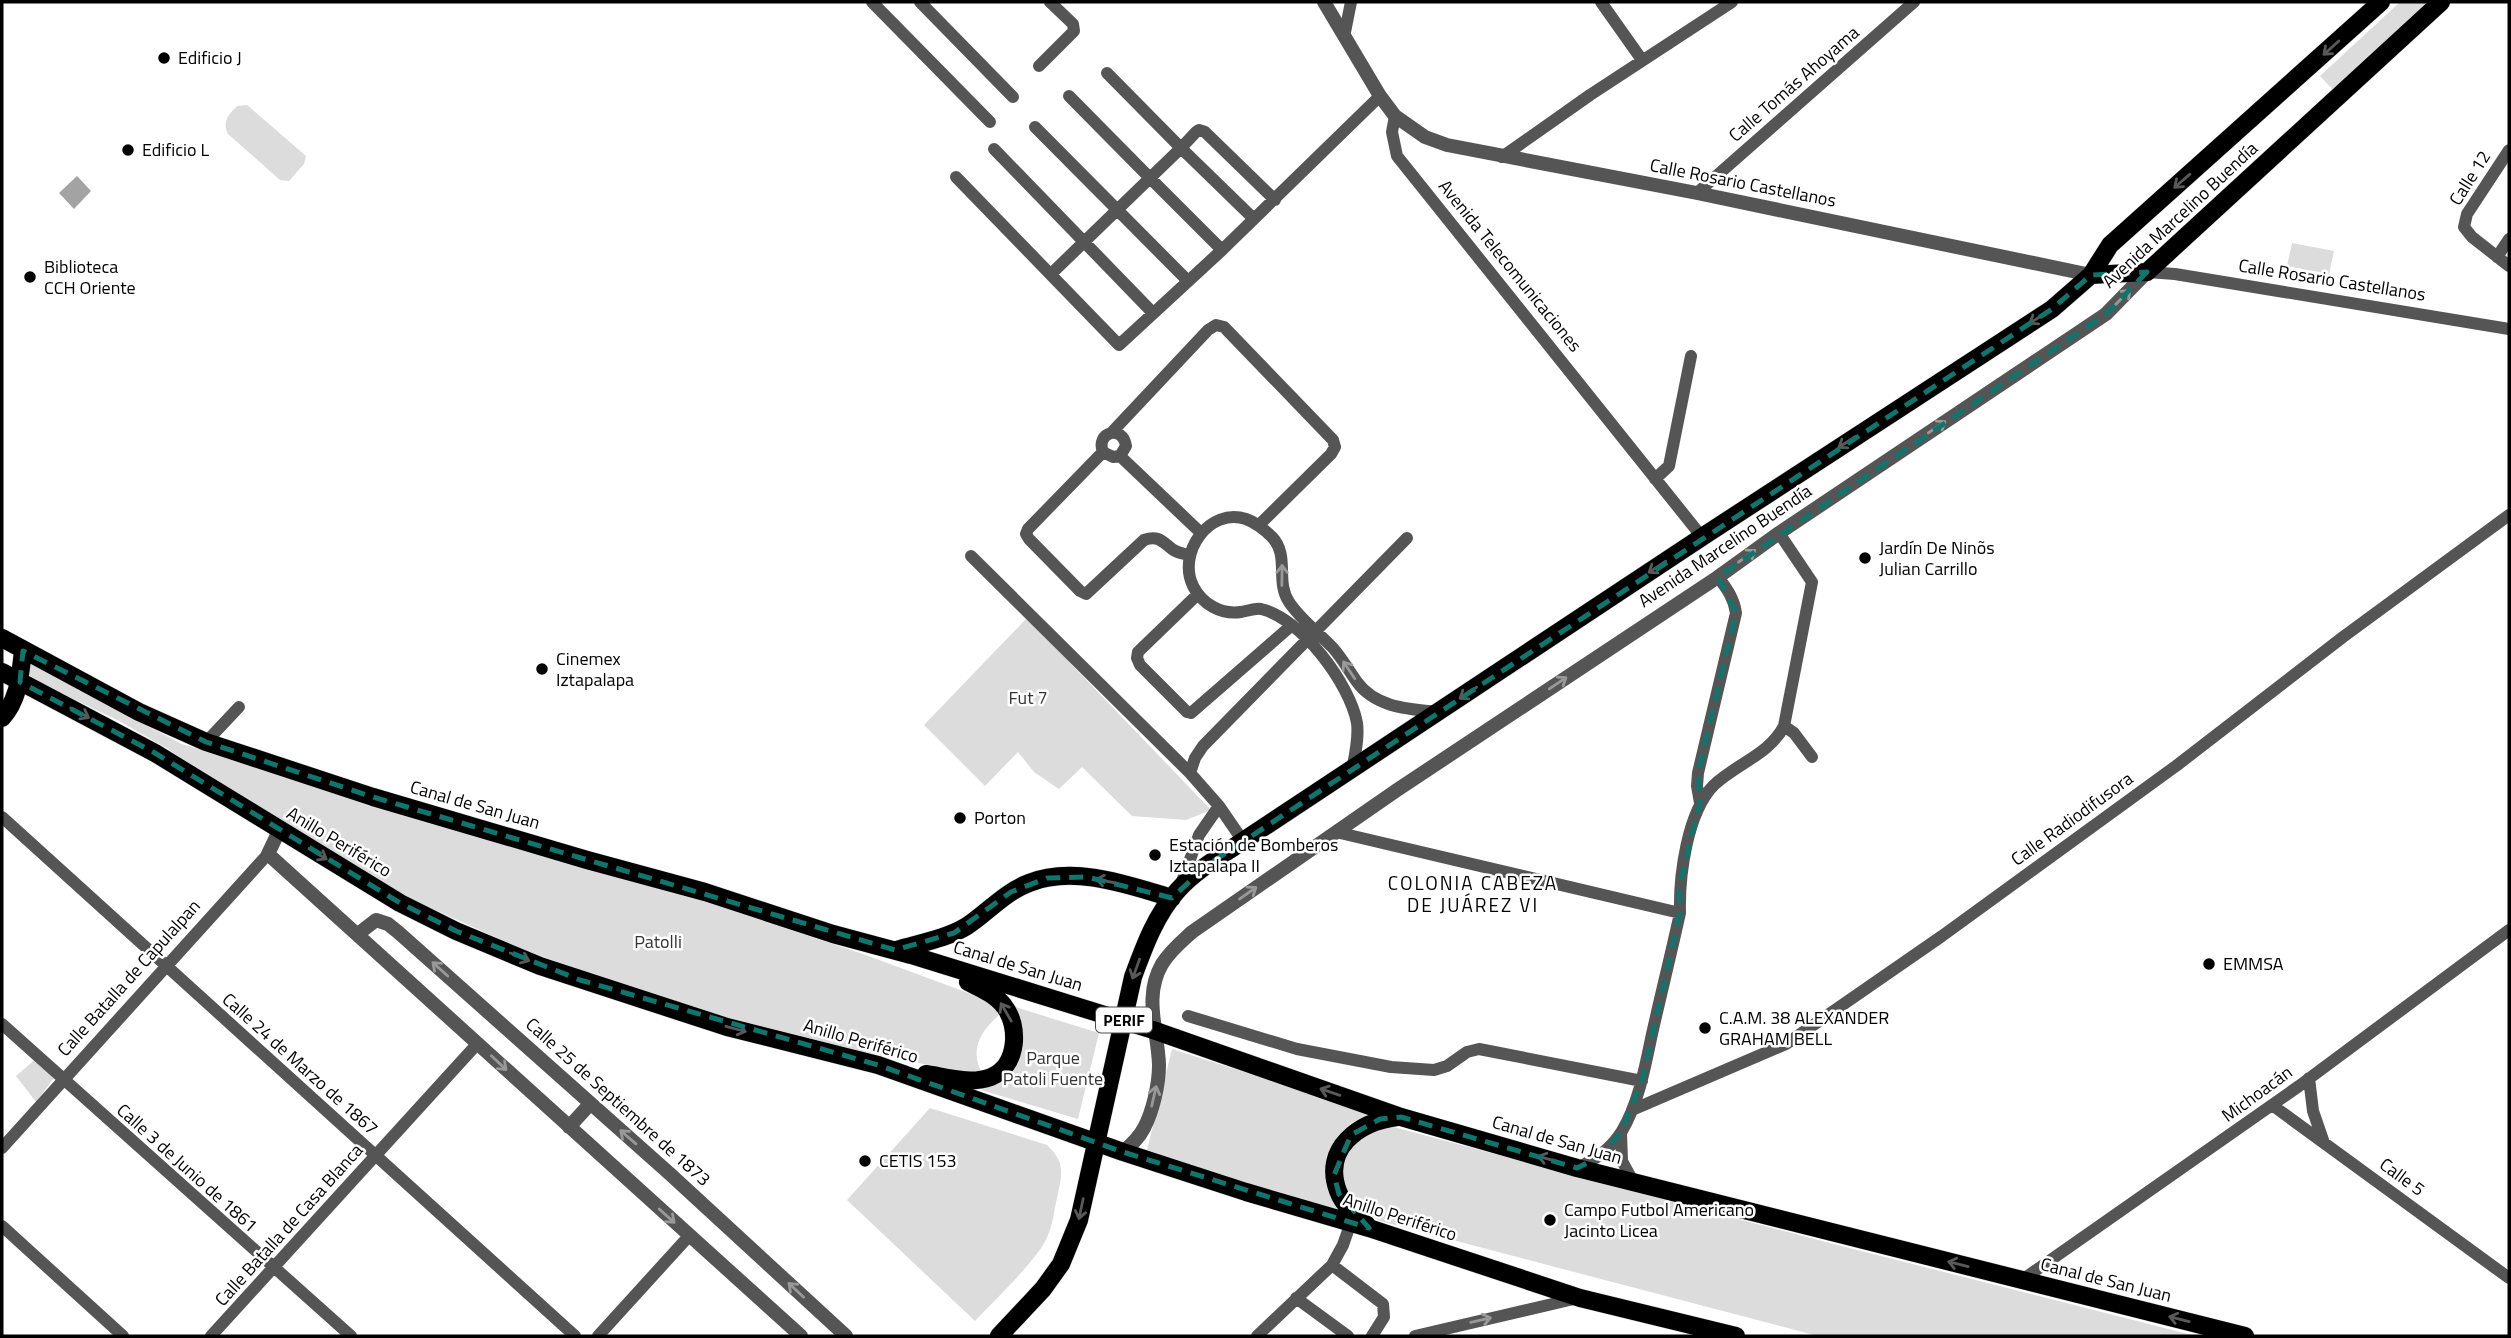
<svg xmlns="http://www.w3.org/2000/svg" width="2511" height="1338" viewBox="0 0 2511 1338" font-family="'Titillium Web',sans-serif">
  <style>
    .green { fill: #dcdcdc }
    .water { fill: #a3a3a3 }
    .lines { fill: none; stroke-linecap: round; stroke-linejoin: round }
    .primary-casing { stroke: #dbdbdb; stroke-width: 19 }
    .minor { stroke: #555; stroke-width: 12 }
    .tertiary { stroke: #555; stroke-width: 14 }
    .primary { stroke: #000; stroke-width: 18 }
    .oneway { stroke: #595959 }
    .oneway2 { stroke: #999 }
    .marked { fill: none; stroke: #0f766e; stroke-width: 5; stroke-dasharray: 14 9; stroke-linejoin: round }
    .poi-dot { fill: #000; stroke: #fff; stroke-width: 2.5 }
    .labels { text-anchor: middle; stroke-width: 5; stroke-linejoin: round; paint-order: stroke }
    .shield { fill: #fff; stroke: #4c4c4c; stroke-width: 2 }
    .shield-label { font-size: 16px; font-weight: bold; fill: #000 }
    .poi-label { font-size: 18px; fill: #000; stroke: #fff; text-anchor: start }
    .street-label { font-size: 18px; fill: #000; stroke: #fff }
    .park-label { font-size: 18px; fill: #333; stroke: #fff }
    .neighbourhood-label { font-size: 19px; letter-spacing: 2px; fill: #000; stroke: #fff }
  </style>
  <rect width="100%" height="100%" fill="#fff"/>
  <path class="green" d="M 2400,2 L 2436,2 L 2336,93 L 2320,76 Z
    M 247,105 L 306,156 L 304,164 L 289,181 L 280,180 L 228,134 C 222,122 228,115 237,106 Z
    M 2292,243 L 2334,251 L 2329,274 L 2287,266 Z
    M 1027,618 L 1211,810 L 1186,820 L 1132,816 L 1082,767 L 1059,789 L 1034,772 L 1018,752 L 985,786 L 924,725 Z
    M 28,664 L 43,668 L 81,691 L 182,744 L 686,895 L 863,954 L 979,997 L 994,1007 L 999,1015 C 981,1031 969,1049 982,1073 L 972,1074 L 860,1051 L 705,1012 L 555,964 L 382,886 L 212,781 L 168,749 L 119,721 L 36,681 L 28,673 Z
    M 1012,1006 L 1099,1033 L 1078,1119 L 981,1090 L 998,1082 Z
    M 1172,1049 L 1373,1113 L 1351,1123 L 1334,1144 L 1331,1192 L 1340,1214 L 1147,1150 Z
    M 38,1057 L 54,1078 L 36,1102 L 16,1076 Z
    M 930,1108 L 1047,1145 C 1066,1163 1062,1174 1057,1198 C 1054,1210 1053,1224 1048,1235 C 1040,1258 993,1301 975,1321 L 847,1200 Z
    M 1386,1125 L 1818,1240 L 2196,1336 L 1818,1336 L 1380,1221 C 1351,1205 1326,1176 1352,1144 C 1360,1136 1376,1130 1386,1125 Z"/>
  <path class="water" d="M 77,176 L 91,191 L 74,209 L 59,193 Z"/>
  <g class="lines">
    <g class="primary-casing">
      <path id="primary" d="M 2091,275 L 2147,272 L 2441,2
        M 2,638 L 139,712 L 206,742 L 373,797 L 587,860 L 705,892 L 833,934 L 911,955 L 1153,1030 L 1401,1117 L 1577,1168 L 2245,1336
        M 2,672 L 155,753 L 400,903 L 456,931 L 540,966 L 727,1027 L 878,1065 L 1123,1152 L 1246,1192 L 1369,1228 L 1580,1298 L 1736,1336
        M 2,718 C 19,699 20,676 23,651
        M 896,950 C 919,943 946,939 967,926 C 988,912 1005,892 1029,883 C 1074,865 1128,885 1172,898
        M 926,1074 C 946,1077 971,1085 991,1077 C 1018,1066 1020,1026 1004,1006 C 995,994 980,988 968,982
        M 1367,1225 C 1356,1216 1343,1205 1338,1191 C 1322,1148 1359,1122 1397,1117
        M 999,1336 L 1043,1289 L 1061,1264 L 1079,1220 L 1133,977 C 1144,947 1156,914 1178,890 C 1196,870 1221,856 1243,841 L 1702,537 L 2052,309 L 2091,275 L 2110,245 L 2381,2"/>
    </g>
    <path class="minor" d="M 872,2 L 990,122
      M 920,2 L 1013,97
      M 1601,2 L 1642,60
      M 1344,37 L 1351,2
      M 1039,66 L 1074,31 L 1073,24 L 1050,2
      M 1107,73 L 1181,148 L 1196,132 L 1199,130 L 1205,132 L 1275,200
      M 1395,116 L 1392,132 L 1397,156 L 1702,537
      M 1035,127 L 1187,280
      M 994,149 L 1153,313
      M 2509,150 L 2467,214 L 2464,227 L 2472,237 L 2509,266
      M 1502,157 L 1590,95 L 1732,2
      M 956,177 L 1119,345 L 1222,250 L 1150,178 L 1181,148 L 1254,219
      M 1697,193 L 1914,2
      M 1222,250 L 1380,96
      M 2497,257 L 2509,239
      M 2147,272 L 2175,274 L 2509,329
      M 1051,274 L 1150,178 L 1069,96
      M 1113,431 L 1208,330 L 1216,325 L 1224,327 L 1333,440 L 1335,447 L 1331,454 L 1259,525
      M 1103,452 L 1028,529 L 1026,534 L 1029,539 L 1080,591 L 1086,594 L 1144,540 C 1158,535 1162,541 1172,549 C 1177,553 1184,554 1190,555
      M 1120,456 L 1126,446 C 1123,424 1095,432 1103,452 L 1113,457 L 1120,456 L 1201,533
      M 1655,479 L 1669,466 L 1691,356
      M 971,556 L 1190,773 L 1219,806 L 1243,841
      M 1198,594 L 1138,652 L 1137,658 L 1140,665 L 1187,712 L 1191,713 L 1292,625
      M 1784,726 L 1794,733 L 1812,757
      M 206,742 L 239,707
      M 1352,770 C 1355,755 1359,738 1357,723 C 1350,684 1301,618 1261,609 C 1256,608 1247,611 1241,612 C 1221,615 1202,604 1193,586 C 1177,553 1209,507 1246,519 C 1257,523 1265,530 1272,537 C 1290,556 1275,581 1289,602 C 1300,619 1318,632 1333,648 C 1342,658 1349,671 1357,682 C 1376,708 1409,709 1439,712
      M 1190,773 L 1195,758 L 1203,746 L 1407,538
      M 1700,803 L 1697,786 L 1698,773 L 1736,613 C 1734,598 1727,589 1718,577
      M 2,817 L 575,1336
      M 1336,832 L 1680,913
      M 1181,884 L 1199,835 L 1219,806
      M 1188,1016 L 1297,1049 L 1391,1067 L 1434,1070 L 1447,1066 L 1467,1052 L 1479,1049 L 1642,1081
      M 2,1024 L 351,1336
      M 2309,1078 L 2313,1111 L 2323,1140
      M 2272,1105 L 2509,1278
      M 1632,1110 L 1786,1044 L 1942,936 L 2176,766 L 2343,637 L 2509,515
      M 1621,1133 L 1622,1161 L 1634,1183
      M 2,1148 L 268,854
      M 1577,1168 C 1596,1159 1610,1150 1622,1131 C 1639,1102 1645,1067 1652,1034 C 1661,994 1671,954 1680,913 C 1679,876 1687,812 1714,785 C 1736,764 1770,754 1784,726 L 1812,582 L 1779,533
      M 2,1226 L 123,1336
      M 1332,1265 L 1383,1304 L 1384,1317 L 1372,1336
      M 2022,1280 L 2299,1086 L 2509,930
      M 1296,1298 L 1348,1336
      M 211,1336 L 478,1043
      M 598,1336 L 689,1236
      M 1257,1336 L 1332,1265 L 1343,1245 L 1351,1222
      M 1415,1336 L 1578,1298"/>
    <path class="tertiary" d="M 1324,2 L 1380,96 L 1395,116 L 1425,137 L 1447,145 L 1697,193 L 2091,275
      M 279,831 L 268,854 L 801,1336
      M 358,934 L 376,920 L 388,924 L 398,932 L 670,1174 L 846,1336
      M 569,1127 L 590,1104
      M 1123,1152 C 1131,1145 1139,1138 1144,1128 C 1153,1111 1159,1084 1159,1065 C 1158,1030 1143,997 1162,964 C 1170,951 1181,942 1192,932 L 1397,790 L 1718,577 L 1779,533 L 2106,314 L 2147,272"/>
    <use href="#primary" class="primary"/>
  </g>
  <defs><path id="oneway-shaft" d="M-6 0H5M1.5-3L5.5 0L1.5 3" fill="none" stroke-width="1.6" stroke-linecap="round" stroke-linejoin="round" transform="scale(1.75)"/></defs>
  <g class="oneway">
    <use href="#oneway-shaft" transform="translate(2331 48) rotate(138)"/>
    <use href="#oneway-shaft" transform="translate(2182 181) rotate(139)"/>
    <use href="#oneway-shaft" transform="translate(2038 318) rotate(147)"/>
    <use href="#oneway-shaft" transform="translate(1847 442) rotate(147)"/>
    <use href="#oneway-shaft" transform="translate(1657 567) rotate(146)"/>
    <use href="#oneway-shaft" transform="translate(1468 693) rotate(146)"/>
    <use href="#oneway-shaft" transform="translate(80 713) rotate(28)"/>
    <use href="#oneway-shaft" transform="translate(318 854) rotate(31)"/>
    <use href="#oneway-shaft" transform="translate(1106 881) rotate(-169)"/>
    <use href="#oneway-shaft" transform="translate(520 957) rotate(22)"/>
    <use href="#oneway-shaft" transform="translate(1136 969) rotate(110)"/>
    <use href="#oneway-shaft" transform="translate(1006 1012) rotate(-120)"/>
    <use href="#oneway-shaft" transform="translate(736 1029) rotate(15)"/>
    <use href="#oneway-shaft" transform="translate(1330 1092) rotate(-161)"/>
    <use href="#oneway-shaft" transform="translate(1548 1159) rotate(-164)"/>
    <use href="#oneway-shaft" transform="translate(1081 1209) rotate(102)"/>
    <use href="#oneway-shaft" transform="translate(1958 1264) rotate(-166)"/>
    <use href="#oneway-shaft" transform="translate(2179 1319) rotate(-166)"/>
  </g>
  <g class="oneway2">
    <use href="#oneway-shaft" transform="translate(2123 297) rotate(-45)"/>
    <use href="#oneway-shaft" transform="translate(1937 427) rotate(-34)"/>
    <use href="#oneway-shaft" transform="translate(1747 556) rotate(-36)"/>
    <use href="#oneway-shaft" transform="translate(1282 575) rotate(-89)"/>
    <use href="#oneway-shaft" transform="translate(1349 670) rotate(-124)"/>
    <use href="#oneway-shaft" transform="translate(1558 683) rotate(-34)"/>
    <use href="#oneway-shaft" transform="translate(1248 893) rotate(-35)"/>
    <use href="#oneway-shaft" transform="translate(440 969) rotate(-138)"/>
    <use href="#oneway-shaft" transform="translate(499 1063) rotate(43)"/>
    <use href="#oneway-shaft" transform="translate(1154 1096) rotate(-77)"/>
    <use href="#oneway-shaft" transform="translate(628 1137) rotate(-139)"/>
    <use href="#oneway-shaft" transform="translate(667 1216) rotate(42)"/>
    <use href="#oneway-shaft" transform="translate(796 1290) rotate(-137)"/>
    <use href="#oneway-shaft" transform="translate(1481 1320) rotate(-13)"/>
  </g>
  <path class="marked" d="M 2147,272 L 2106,314 L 1718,577 L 1736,613 L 1698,773 L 1700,803 L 1679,887 L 1680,913 L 1642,1081 L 1621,1132 L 1601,1156 L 1577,1168 L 1401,1117 L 1380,1119 L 1351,1135 L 1334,1175 L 1339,1194 L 1369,1228 L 1123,1152 L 878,1065 L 580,980 L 456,931 L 400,903 L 155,753 L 20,682 L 23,651 L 206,742 L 373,797 L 895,950 L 954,933 L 1011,892 L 1047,878 L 1087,877 L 1172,898 L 1206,866 L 2052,309 L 2091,275 Z"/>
  <g class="poi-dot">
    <circle cx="164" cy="58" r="7"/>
    <circle cx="128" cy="150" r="7"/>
    <circle cx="30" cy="277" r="7"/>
    <circle cx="1865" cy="558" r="7"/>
    <circle cx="542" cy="669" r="7"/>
    <circle cx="960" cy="818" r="7"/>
    <circle cx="1155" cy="855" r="7"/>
    <circle cx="2209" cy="964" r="7"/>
    <circle cx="1705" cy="1028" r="7"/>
    <circle cx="865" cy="1161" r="7"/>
    <circle cx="1550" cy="1220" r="7"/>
  </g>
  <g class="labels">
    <rect class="shield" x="1096" y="1007.5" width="56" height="25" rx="5"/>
    <g class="shield-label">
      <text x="1124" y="1026">PERIF</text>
    </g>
    <g class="poi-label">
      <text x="178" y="64">Edificio J</text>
      <text x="142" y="156">Edificio L</text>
      <text x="44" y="273">Biblioteca<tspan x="44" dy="21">CCH Oriente</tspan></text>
      <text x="1879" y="554">Jardín De Ninõs<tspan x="1879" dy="21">Julian Carrillo</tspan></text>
      <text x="556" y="665">Cinemex<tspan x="556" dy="21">Iztapalapa</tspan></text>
      <text x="974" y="824">Porton</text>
      <text x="1169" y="851">Estación de Bomberos<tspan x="1169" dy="21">Iztapalapa II</tspan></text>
      <text x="2223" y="970">EMMSA</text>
      <text x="1719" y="1024">C.A.M. 38 ALEXANDER<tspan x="1719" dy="21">GRAHAM BELL</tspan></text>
      <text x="879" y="1167">CETIS 153</text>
      <text x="1564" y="1216">Campo Futbol Americano<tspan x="1564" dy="21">Jacinto Licea</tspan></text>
    </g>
    <g class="street-label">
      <text transform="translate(1794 84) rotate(-41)" y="6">Calle Tomás Ahoyama</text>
      <text transform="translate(2470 178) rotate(-58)" y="6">Calle 12</text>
      <text transform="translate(1743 183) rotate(11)" y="6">Calle Rosario Castellanos</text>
      <text transform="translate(2180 215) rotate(-43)" y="6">Avenida Marcelino Buendía</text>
      <text transform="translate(1510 266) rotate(51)" y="6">Avenida Telecomunicaciones</text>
      <text transform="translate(2332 280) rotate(9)" y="6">Calle Rosario Castellanos</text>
      <text transform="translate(1725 546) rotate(-34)" y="6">Avenida Marcelino Buendía</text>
      <text transform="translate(475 805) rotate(16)" y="6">Canal de San Juan</text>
      <text transform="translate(2072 819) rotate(-36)" y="6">Calle Radiodifusora</text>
      <text transform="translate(339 842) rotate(31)" y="6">Anillo Periférico</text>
      <text transform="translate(1018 966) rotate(17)" y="6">Canal de San Juan</text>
      <text transform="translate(129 978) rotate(-48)" y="6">Calle Batalla de Capulalpan</text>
      <text transform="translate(861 1041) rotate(16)" y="6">Anillo Periférico</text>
      <text transform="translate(300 1064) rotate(42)" y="6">Calle 24 de Marzo de 1867</text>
      <text transform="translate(2257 1094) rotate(-36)" y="6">Michoacán</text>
      <text transform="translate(618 1102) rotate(42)" y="6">Calle 25 de Septiembre de 1873</text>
      <text transform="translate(1557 1140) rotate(16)" y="6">Canal de San Juan</text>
      <text transform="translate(187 1168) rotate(42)" y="6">Calle 3 de Junio de 1861</text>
      <text transform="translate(2402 1177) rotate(36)" y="6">Calle 5</text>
      <text transform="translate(1400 1217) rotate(18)" y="6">Anillo Periférico</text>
      <text transform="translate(289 1225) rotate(-48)" y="6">Calle Batalla de Casa Blanca</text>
      <text transform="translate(2106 1280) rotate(14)" y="6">Canal de San Juan</text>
    </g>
    <g class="park-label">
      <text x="1028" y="704">Fut 7</text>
      <text x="658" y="948">Patolli</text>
      <text x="1053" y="1064">Parque<tspan x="1053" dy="21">Patoli Fuente</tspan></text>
    </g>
    <g class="neighbourhood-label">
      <text x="1473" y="890">COLONIA CABEZA<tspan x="1473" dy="22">DE JUÁREZ VI</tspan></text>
    </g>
  </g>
  <rect width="2511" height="1338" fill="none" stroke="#000000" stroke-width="7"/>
</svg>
